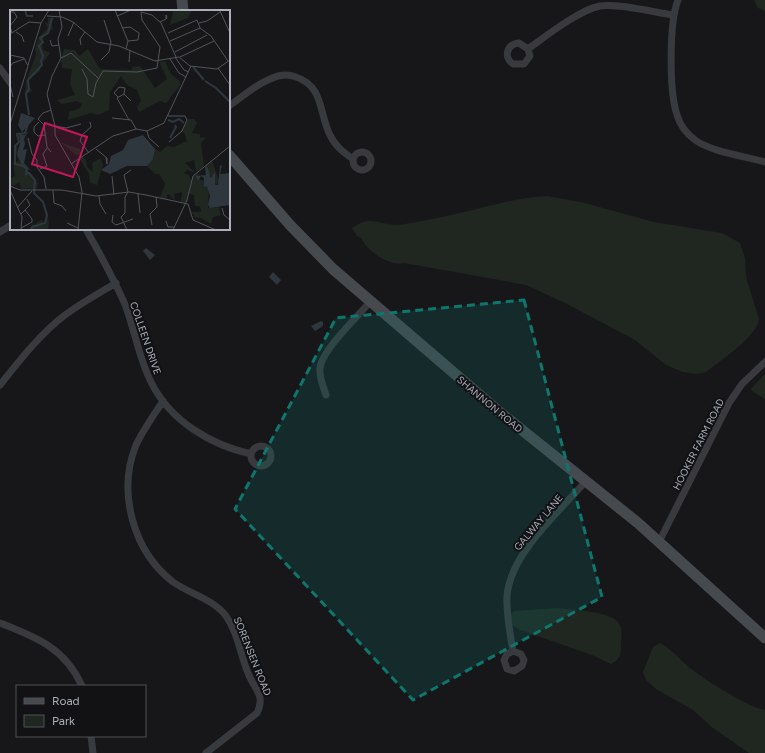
<svg xmlns="http://www.w3.org/2000/svg" width="765" height="753" viewBox="0 0 765 753" font-family="Figtree,sans-serif">
  <style>
    .green { fill: #1f2720 }
    .water { fill: #2e373d }
    .lines { fill: none; stroke-linecap: round; stroke-linejoin: round }
    .street { stroke: #383a3e; stroke-width: 7 }
    .secondary { stroke: #46494e; stroke-width: 11 }
    .marked { fill: #0f766e; fill-opacity: 0.2; stroke: #0f766e; stroke-width: 3; stroke-dasharray: 8 5; stroke-linejoin: round }
    .labels { text-anchor: middle; stroke-width: 4; stroke-linejoin: round; paint-order: stroke }
    .street-label { font-size: 10px; fill: #aaafb9; stroke: #121214 }
    .inset-river { fill: none; stroke: #2e373d; stroke-width: 2 }
    .inset-road { fill: none; stroke: #525459; stroke-width: 1 }
    .view { fill: #c2185b; fill-opacity: 0.15; stroke: #c2185b; stroke-width: 2 }
    .inset-edge { fill: none; stroke: #aaafb9; stroke-width: 2 }
  </style>
  <rect width="100%" height="100%" fill="#171719"/>
  <path class="green" d="M 754,0 L 765,0 L 765,11 L 758,8 Z
    M 547,196 L 581,202 L 654,222 L 722,233 L 740,243 L 745,258 L 746,277 L 759,319 C 757,337 721,360 706,372 L 697,374 L 683,372 L 666,365 L 635,340 L 565,303 L 526,285 L 404,263 C 391,267 366,251 362,239 L 357,236 L 352,228 C 373,212 383,229 405,224 C 429,220 453,215 477,209 C 501,203 523,197 547,196 Z
    M 765,374 L 765,399 L 752,391 L 751,389 Z
    M 558,608 C 573,610 608,611 618,622 C 623,628 621,637 621,644 C 621,654 621,659 611,664 L 592,655 L 520,630 L 511,624 L 509,616 L 514,611 Z
    M 660,643 C 672,649 679,659 690,668 C 704,679 749,708 765,710 L 765,753 L 749,753 L 713,728 L 693,710 L 656,689 L 646,680 L 643,672 L 653,647 Z"/>
  <path class="water" d="M 146,248 L 155,255 L 150,260 L 143,251 Z
    M 273,272 L 281,280 L 277,285 L 269,277 Z
    M 321,321 L 323,322 L 323,326 L 315,331 L 311,326 Z"/>
  <g class="lines">
    <path class="street" d="M 678,0 C 669,23 669,91 677,115 C 680,125 687,134 695,140 C 712,152 744,156 765,162
      M 528,49 L 530,56 L 524,64 L 513,64 C 503,57 507,44 519,43 L 528,49 C 546,36 579,10 600,6 C 618,3 653,12 673,15
      M 0,68 L 11,84
      M 229,106 C 242,97 255,85 270,79 C 278,75 288,74 296,77 C 324,86 319,114 330,135 C 335,146 343,152 353,159
      M353 161a9 9 0 1 1 18 0a9 9 0 1 1-18 0Z
      M 86,229 C 100,255 115,280 126,307 C 135,332 139,358 151,382 C 170,421 211,445 251,454
      M 0,232 L 11,225
      M 0,385 C 20,360 40,334 65,315 C 81,303 99,293 116,283
      M 326,395 C 323,386 319,377 320,368 C 322,350 358,316 370,302
      M 163,401 C 154,415 143,430 136,445 C 117,492 133,551 173,582 C 190,594 213,599 226,616 C 238,633 240,654 248,673 C 254,689 266,695 257,713 L 206,753
      M251 456a10 10 0 1 1 20 0a10 10 0 1 1-20 0Z
      M 659,542 L 729,403 L 742,384 L 765,362
      M 0,623 C 36,637 65,648 82,686
      M 513,651 L 521,654 L 524,660 L 522,666 L 514,671 L 507,669 L 504,660 L 507,654 L 513,651 C 510,633 506,614 507,596 C 510,554 559,512 586,481
      M 91,736 L 93,753"/>
    <path class="secondary" d="M 182,0 L 183,11
      M 229,155 L 290,225 L 333,269 L 497,410 L 638,523 L 765,638"/>
  </g>
  <path class="marked" d="M 524,300 L 602,597 L 413,700 L 235,509 L 336,318 Z"/>
  <g class="labels">
    <g class="street-label">
      <text transform="translate(146 338) rotate(71)" y="4">COLLEEN DRIVE</text>
      <text transform="translate(490 404) rotate(40)" y="4">SHANNON ROAD</text>
      <text transform="translate(698 444) rotate(-63)" y="4">HOOKER FARM ROAD</text>
      <text transform="translate(538 522) rotate(-50)" y="4">GALWAY LANE</text>
      <text transform="translate(253 656) rotate(68)" y="4">SORENSEN ROAD</text>
    </g>
  </g>
  <g transform="translate(10 10)">
    <rect width="220" height="220" fill="#171719"/>
    <path d="M 161,0 L 182,0 L 178,8 L 160,15 L 163,2 ZM 38,8 L 45,8 L 41,11 L 43,19 L 35,24 L 32,32 L 33,40 L 40,43 L 31,55 L 30,61 L 19,69 L 18,74 L 22,81 L 15,84 L 16,71 L 26,45 L 25,38 L 29,27 L 38,18 L 35,13 L 38,13 ZM 54,39 L 65,40 L 69,46 L 78,39 L 90,59 L 122,60 L 122,57 L 130,56 L 145,78 L 157,69 L 150,54 L 150,52 L 155,51 L 161,64 L 170,71 L 170,75 L 156,93 L 150,91 L 129,102 L 127,97 L 131,91 L 127,80 L 117,75 L 111,66 L 100,82 L 99,100 L 88,105 L 81,103 L 58,110 L 59,102 L 70,98 L 72,94 L 67,91 L 52,94 L 47,90 L 65,85 L 60,74 L 62,59 L 52,58 L 51,50 ZM 178,109 L 184,109 L 187,113 L 182,123 L 190,124 L 190,128 L 196,127 L 191,133 L 194,156 L 186,162 L 184,150 L 175,153 L 186,163 L 177,160 L 174,163 L 179,165 L 181,171 L 176,192 L 171,192 L 172,182 L 164,184 L 165,191 L 159,184 L 157,185 L 157,189 L 150,188 L 155,174 L 149,164 L 145,164 L 137,156 L 143,149 L 145,139 L 150,142 L 157,136 L 164,137 L 177,131 L 173,120 ZM 50,132 L 70,139 L 71,144 L 66,145 ZM 8,133 L 7,144 L 9,151 L 24,167 L 28,173 L 27,178 L 11,179 L 9,172 L 4,176 L 0,175 L 1,168 L 5,166 L 3,152 L 8,151 L 5,139 ZM 72,146 L 76,150 L 77,157 L 83,162 L 82,153 L 91,148 L 93,155 L 87,175 L 80,173 L 79,164 L 69,148 ZM 202,151 L 209,171 L 206,176 L 196,156 ZM 188,162 L 190,170 L 196,171 L 199,179 L 198,198 L 209,197 L 211,205 L 203,207 L 201,214 L 191,208 L 182,207 L 185,206 L 181,202 L 191,202 L 190,196 L 185,196 L 184,185 L 179,184 L 183,167 ZM 34,196 L 39,212 L 38,220 L 16,220 L 20,219 L 23,213 L 24,215 L 31,210 L 34,212 L 36,208 Z" fill="#1f2720"/>
    <path d="M 11,103 L 25,108 L 12,122 L 8,115 ZM 19,120 L 14,129 L 15,134 L 13,140 L 17,139 L 14,153 L 21,161 L 11,154 L 7,144 L 10,133 L 9,124 L 15,125 ZM 133,125 L 145,139 L 143,149 L 137,156 L 117,156 L 100,164 L 91,160 L 99,154 L 101,146 L 113,140 L 118,130 ZM 212,155 L 210,164 L 220,163 L 220,195 L 200,198 L 198,195 L 200,186 L 197,176 L 194,177 L 194,168 L 191,166 L 188,171 L 186,166 L 196,165 L 195,157 L 197,156 L 201,168 L 205,162 L 205,175 L 208,175 L 210,156 Z" fill="#2e373d"/>
    <path class="inset-river" d="M 15,0 L 17,6 L 23,6M 183,57 L 194,70M 195,71 L 206,78 L 220,92M 19,105 L 16,84 L 19,79 L 18,70 L 32,55 L 31,51 L 33,46 L 29,36 L 33,32 L 30,28 L 38,23 L 42,8M 158,110 L 163,112 L 169,109 L 174,113M 18,114 L 15,123 L 7,124 L 9,132 L 5,136 L 5,154 L 13,156 L 17,159 L 16,164 L 19,163 L 25,170 L 24,183 L 33,192 L 37,205 L 35,213 L 22,217 L 21,220M 160,128 L 166,117 L 165,115"/>
    <path class="inset-road" d="M 49,0 L 52,17 L 48,29 L 51,48 L 42,66 L 37,84 L 45,116 L 45,125 L 69,167 L 72,182 L 68,220M 105,0 L 118,31 L 116,39M 210,1 L 220,23M 0,2 L 4,2 L 7,7 L 0,16 L 2,23M 37,6 L 52,7 L 63,12 L 87,32 L 109,36 L 145,51 L 169,47 L 180,56 L 207,59 L 220,50M 107,6 L 121,0M 150,12 L 156,9 L 157,8 L 156,5 L 156,9M 189,13 L 197,11 L 210,2M 112,18 L 120,17 L 129,23 L 128,30 L 118,31M 6,22 L 12,26 L 14,32M 158,23 L 187,10 L 190,18 L 201,26 L 218,51M 0,24 L 19,12 L 31,13M 58,26 L 64,12M 40,30 L 42,36 L 49,35M 160,31 L 190,18M 71,35 L 70,29 L 75,22M 165,42 L 197,25M 0,45 L 14,48 L 18,56 L 0,114M 165,47 L 174,60 L 179,62M 170,47 L 204,31M 51,48 L 61,43 L 88,68M 160,49 L 169,63 L 176,67M 91,50 L 99,42 L 101,32 L 94,10M 119,52 L 120,40M 18,55 L 31,13 L 39,0M 0,57 L 3,53 L 14,49M 208,58 L 220,75M 72,59 L 77,69 L 78,84 L 83,87 L 86,73 L 93,61 L 127,62 L 147,58 L 150,37 L 132,10 L 131,2 L 142,5 L 151,13 L 166,47M 0,74 L 3,87M 108,87 L 104,83 L 109,77 L 115,78 L 114,84M 158,106 L 175,106 L 177,110 L 172,121 L 159,132M 102,108 L 121,110 L 126,119M 119,110 L 107,88 L 114,84 L 121,91M 29,112 L 24,117 L 24,122 L 28,126 L 35,125M 45,116 L 56,118 L 71,114M 137,121 L 139,128 L 149,137M 18,128 L 22,144 L 27,150 L 27,157 L 34,167 L 36,179M 86,139 L 97,148 L 97,154 L 96,148M 41,142 L 37,137 L 34,115 L 28,109 L 33,103 L 41,100M 79,143 L 70,131 L 72,125 L 81,117 L 80,112M 61,154 L 103,126 L 126,119 L 137,121 L 154,113 L 181,56M 30,159 L 37,156 L 33,144 L 37,138M 102,166 L 104,185M 0,176 L 10,180 L 52,180 L 86,186 L 119,182 L 136,185 L 178,194 L 183,210 L 206,220M 0,180 L 12,207 L 11,220M 43,180 L 44,193 L 52,196 L 56,201M 118,182 L 114,165 L 121,160M 128,184 L 130,203M 89,186 L 90,194 L 96,204M 7,198 L 22,181M 212,198 L 214,205 L 220,210M 11,204 L 20,195 L 17,189M 103,205 L 102,212 L 106,215 L 123,209M 111,207 L 115,203 L 115,187 L 118,182M 111,207 L 117,220M 156,211 L 158,217 L 164,217M 57,213 L 68,218M 142,215 L 140,204 L 147,197 L 146,187M 11,218 L 22,212 L 22,209 L 15,200M 163,220 L 177,190 L 183,166 L 220,136"/>
    <path class="view" d="M 35,113 L 77,127 L 63,167 L 22,154 Z"/>
    <rect width="220" height="220" class="inset-edge"/>
  </g>
  <rect x="16" y="685" width="130" height="52" fill="#121214" stroke="#4f5156"/>
  <rect x="24" y="698" width="20" height="6" fill="#46494e" stroke="#4f5156"/>
  <text x="52" y="705" font-size="12" fill="#aaafb9">Road</text>
  <rect x="24" y="715" width="20" height="12" fill="#1f2720" stroke="#4f5156"/>
  <text x="52" y="725" font-size="12" fill="#aaafb9">Park</text>
</svg>
